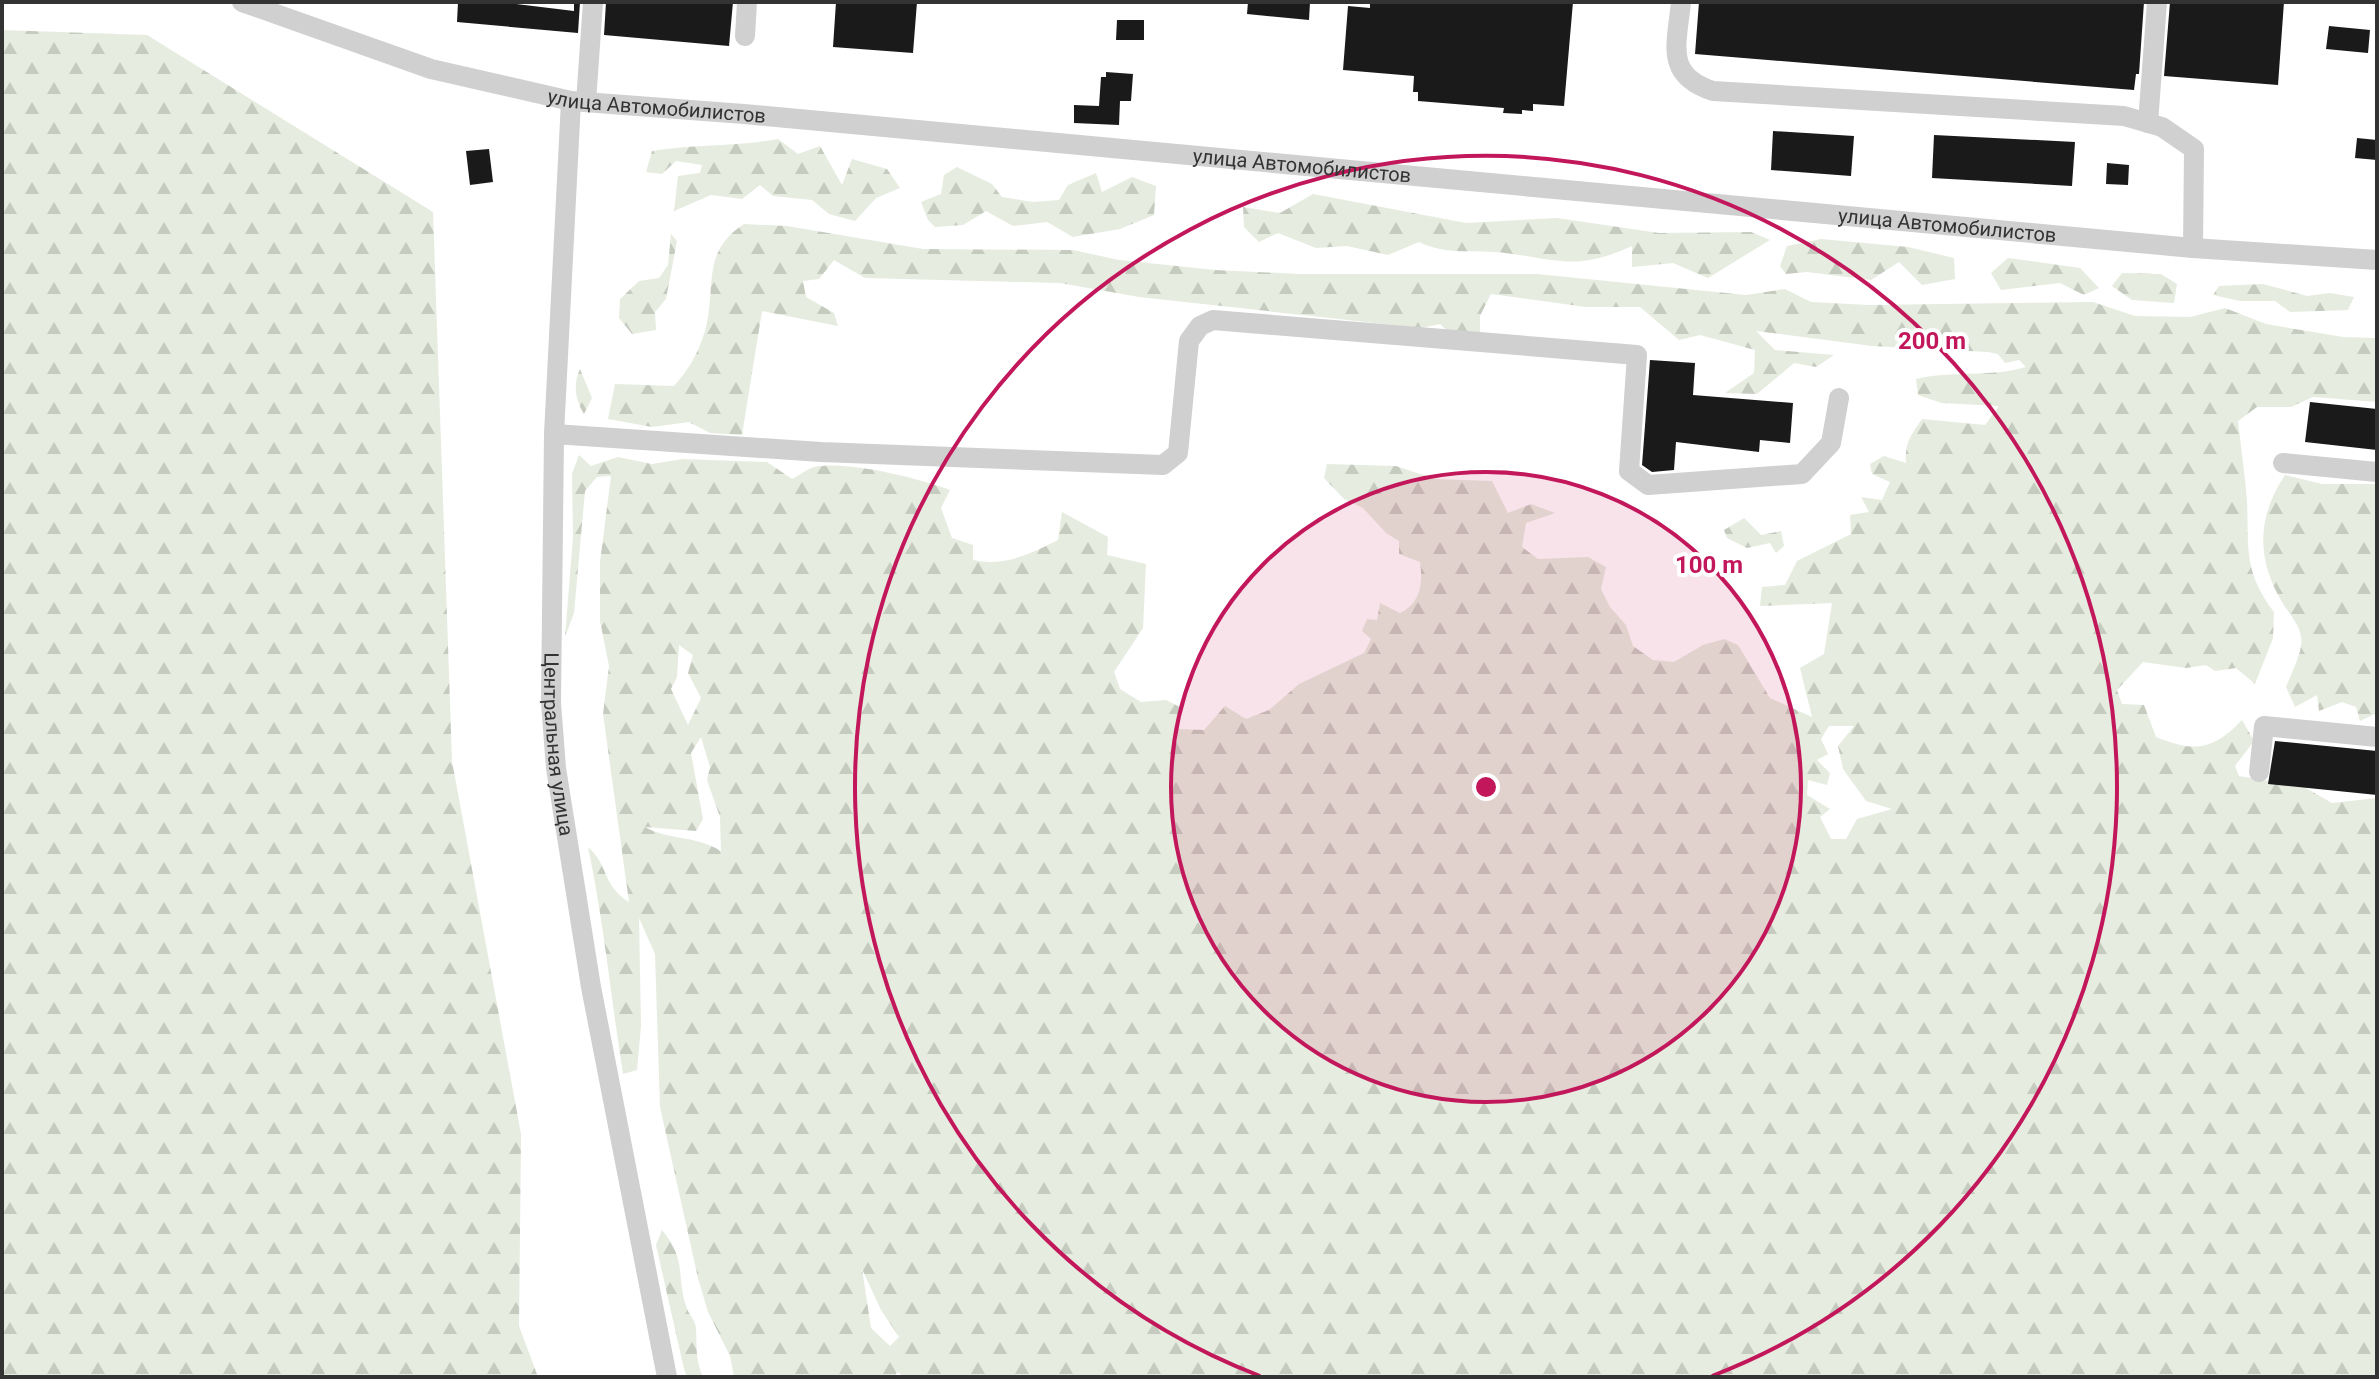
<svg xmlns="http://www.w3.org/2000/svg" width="2379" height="1379" viewBox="0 0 2379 1379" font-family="Roboto,sans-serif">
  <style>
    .forest { fill: url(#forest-firs); fill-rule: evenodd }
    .building { fill: #1a1a1a }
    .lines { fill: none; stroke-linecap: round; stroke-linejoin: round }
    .minor { stroke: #d0d0d0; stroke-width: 20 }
    .ring { fill: none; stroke: #c2185b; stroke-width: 4 }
    .labels { text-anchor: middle; stroke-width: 8; stroke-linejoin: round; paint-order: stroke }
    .street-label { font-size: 20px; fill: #333; stroke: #fff }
    .centre { fill: #c2185b; stroke: #fff; stroke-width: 4 }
    .ring-label { font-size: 24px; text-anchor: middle; font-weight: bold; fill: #c2185b; stroke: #fff; stroke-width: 8; stroke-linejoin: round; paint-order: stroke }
  </style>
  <defs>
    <pattern id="forest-firs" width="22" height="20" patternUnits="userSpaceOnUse" patternTransform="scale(2)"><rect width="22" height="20" fill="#e6ecdf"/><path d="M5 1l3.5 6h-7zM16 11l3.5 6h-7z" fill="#c6cbc0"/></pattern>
  </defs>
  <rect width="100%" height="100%" fill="#fff"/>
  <path class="forest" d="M 2,30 L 147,35 L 433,212 L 452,761 L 521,1134 L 519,1326 L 538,1377 L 2,1377 Z
    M 778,139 L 798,154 L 820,146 L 842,185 L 852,159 L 887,169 L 900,188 L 876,198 L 855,221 L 829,214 L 812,200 L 773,196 L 760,185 L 742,199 L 711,195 L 674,211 L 678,176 L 700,173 L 702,165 L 676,161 L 662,174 L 646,172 L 652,151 C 694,144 736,147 778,139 Z
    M 957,167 L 992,184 L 1002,197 L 1033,202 L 1059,200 L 1068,185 L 1096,173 L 1102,192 L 1132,177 L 1156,186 L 1154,215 L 1120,229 L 1073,237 L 1047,222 L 1013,226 L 986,211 L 963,225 L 935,227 L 928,220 L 921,202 L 941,194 L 944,175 Z
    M 1313,194 L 1466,223 L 1557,218 L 1659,233 L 1751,232 L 1770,240 L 1708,278 L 1673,263 L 1632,267 L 1632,246 C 1577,271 1561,260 1505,253 C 1474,249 1447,256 1419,242 L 1388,255 L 1347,246 L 1316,248 L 1278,233 L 1259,242 L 1244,227 L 1243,207 L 1280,213 Z
    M 744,224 L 787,226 L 923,249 L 1073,250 L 1119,260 L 1215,270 L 1301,274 L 1537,274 L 1746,295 L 1785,289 L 1811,302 L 1869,305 L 2093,302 L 2135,316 L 2190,317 L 2225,308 L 2266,324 L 2343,337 L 2377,338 L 2377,402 L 2313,397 L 2291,407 L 2257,407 L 2238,421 C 2241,448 2245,475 2247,501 C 2249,548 2243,571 2274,612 L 2273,638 L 2255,684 L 2236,668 L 2215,671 L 2206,665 L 2186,668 L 2143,662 L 2117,690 L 2122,704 L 2144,705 L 2156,737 C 2195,753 2213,750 2242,720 L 2254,741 L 2235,766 L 2239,776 L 2304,787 L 2332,803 L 2377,798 L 2377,1377 L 905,1377 L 897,1372 L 895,1377 L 734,1377 L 730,1356 L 708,1312 L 698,1278 L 660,1107 L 655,954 L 639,918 L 641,1026 L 637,1070 L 623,1074 C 611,998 604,923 588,847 C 610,867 601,884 629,902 L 603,714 L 609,666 L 600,621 L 600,562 L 611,476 L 597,477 L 585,491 L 574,613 L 565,637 L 573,537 L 572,474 L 579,455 L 591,466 L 618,457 L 652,464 L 683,459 L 767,462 L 792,479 C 798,476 807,469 814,467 C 847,460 918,478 950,490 L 941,508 L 952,538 L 973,545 L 973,560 C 1004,567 1030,554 1058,540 L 1062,512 L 1108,537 L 1107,555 L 1146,564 L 1143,628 L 1114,672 L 1120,689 L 1141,702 L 1166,700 L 1180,707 L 1178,729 L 1204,730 L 1225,706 L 1246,719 L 1269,710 L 1299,684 L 1364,653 L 1371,639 L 1362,631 L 1367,619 L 1377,620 L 1380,603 L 1400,613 C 1421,603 1423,582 1420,562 L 1399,554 L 1399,541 L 1386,533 L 1363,508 L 1344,499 L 1324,478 L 1327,464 L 1396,466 L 1435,479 L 1492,481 L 1508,513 L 1531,504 L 1555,513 L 1526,523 L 1522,547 L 1538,559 L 1588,557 L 1606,567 L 1601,589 L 1610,607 L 1626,625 L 1633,646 L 1653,660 L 1674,662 L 1703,645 L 1724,639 L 1738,645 L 1770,698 L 1812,717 L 1800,668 L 1824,654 L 1832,603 L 1760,606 L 1762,587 L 1785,585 L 1797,561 L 1851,534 L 1850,515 L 1869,512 L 1861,497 L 1882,500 L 1890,482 L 1872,474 L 1870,464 L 1884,456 L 1906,463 C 1904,444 1911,435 1922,419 L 1985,425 L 1999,406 L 1942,403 L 1918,395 L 1916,379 C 1953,370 1989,378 2026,367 L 2019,360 L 2005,363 L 1998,354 L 1988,352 L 1872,346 L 1756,331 L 1775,350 L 1834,355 L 1816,367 L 1794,363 L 1757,394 L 1725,393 L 1754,373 L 1755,350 L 1700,335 L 1679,340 L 1640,307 L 1586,307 L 1491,294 L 1480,316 L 1480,334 L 1453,336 L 1440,324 L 1421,328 L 1139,297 L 1060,283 L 865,278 L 834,260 L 819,279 L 803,281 L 806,297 L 834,313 L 838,326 L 762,311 L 742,435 L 710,433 L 689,422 L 652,427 L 608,419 L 615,384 L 674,386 C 689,369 698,354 705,331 C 717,289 700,252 744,224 ZM 679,645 L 693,655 L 688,673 L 701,698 L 688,725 L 671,689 L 677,677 ZM 1829,726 L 1854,726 L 1838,746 L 1843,769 L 1866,801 L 1892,809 L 1857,819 L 1846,839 L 1831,839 L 1820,817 L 1830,809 L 1807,795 L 1808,780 L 1827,785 L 1830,773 L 1817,760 L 1828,754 L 1821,739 ZM 701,737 L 710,767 L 707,780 L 720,817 L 721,851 C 695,835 671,841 645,827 L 696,831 L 703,819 L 691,753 ZM 862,1269 L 881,1310 L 899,1337 L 890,1346 L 871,1328 Z
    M 671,234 L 677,241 L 666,299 L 655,312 L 656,330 L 632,334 L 619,318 L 620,299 L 639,281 L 659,278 L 668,265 Z
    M 1821,239 L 1908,247 L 1954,258 L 1955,279 L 1922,285 L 1899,262 L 1871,280 L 1807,272 L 1786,274 L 1780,266 L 1787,246 Z
    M 2008,258 L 2080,268 L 2099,288 L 2084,295 L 2060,283 L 2001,290 L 1991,273 Z
    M 2122,273 L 2161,274 L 2177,284 L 2174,303 L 2132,300 L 2112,286 Z
    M 2263,284 L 2307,296 L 2330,293 L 2354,297 L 2348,310 L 2290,312 L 2275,301 L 2240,301 L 2213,295 L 2219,286 Z
    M 580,369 L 592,398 L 584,414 C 575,399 573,385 580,369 Z
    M 2285,475 L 2322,484 L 2377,484 L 2377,713 L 2360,721 L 2356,707 L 2342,702 L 2319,711 L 2317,695 L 2295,707 L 2286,687 C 2291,674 2299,659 2301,646 C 2304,628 2290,616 2282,602 C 2256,558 2257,517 2285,475 Z
    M 1744,518 L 1761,535 L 1781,531 L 1784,546 L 1776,553 L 1770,543 L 1747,548 L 1727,538 L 1724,530 Z
    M 662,1230 C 687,1260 676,1274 686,1306 C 688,1314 695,1319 696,1328 C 697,1347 695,1359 703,1377 L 687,1377 L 684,1369 L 656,1245 Z"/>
  <path class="building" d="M 458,2 L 500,2 L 574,11 L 574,2 L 580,2 L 578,33 L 457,22 Z
    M 606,2 L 733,2 L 729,46 L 604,35 Z
    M 836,2 L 917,2 L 913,53 L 833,47 Z
    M 1248,2 L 1310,2 L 1309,20 L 1247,14 Z
    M 1370,2 L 1573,2 L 1564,106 L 1533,104 L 1533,111 L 1522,110 L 1522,114 L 1503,113 L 1504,108 L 1418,101 L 1418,92 L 1413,92 L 1414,76 L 1343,70 L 1348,6 L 1370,8 Z
    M 1699,2 L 2144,2 L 2139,74 L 2136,74 L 2134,90 L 1695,54 Z
    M 2170,2 L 2284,2 L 2278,85 L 2164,76 Z
    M 1117,20 L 1144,20 L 1144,40 L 1116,40 Z
    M 2329,26 L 2370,30 L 2368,53 L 2326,49 Z
    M 1106,72 L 1133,74 L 1131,101 L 1120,101 L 1119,125 L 1074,123 L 1074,105 L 1099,106 L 1101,77 L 1106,77 Z
    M 1773,131 L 1854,136 L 1851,176 L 1771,170 Z
    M 1934,135 L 2075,142 L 2072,186 L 1932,178 Z
    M 2357,138 L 2377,140 L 2377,160 L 2355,158 Z
    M 489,149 L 493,182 L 470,185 L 466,151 Z
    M 2107,163 L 2129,165 L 2128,185 L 2106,184 Z
    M 1650,360 L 1695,363 L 1693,395 L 1793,403 L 1790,443 L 1760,440 L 1759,452 L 1676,442 L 1674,470 L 1652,472 L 1642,465 Z
    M 2310,402 L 2377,409 L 2377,450 L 2305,442 Z
    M 2275,741 L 2377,751 L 2377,795 L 2268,784 Z"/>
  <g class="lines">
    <g class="minor">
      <path id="s1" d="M 242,2 L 431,69 L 571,101 L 744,114 L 2193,248 L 2377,260"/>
      <path d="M 1681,2 C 1677,44 1664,75 1713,91 L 2124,116 L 2162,127 L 2194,149 L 2193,248"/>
      <path d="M 745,36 L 747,2"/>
      <path id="s2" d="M 571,101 L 554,434 L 551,703 L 556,768 L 591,987 L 667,1377"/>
      <path d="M 586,102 L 593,2"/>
      <path d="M 2148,123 L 2157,2"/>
      <path d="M 554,434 L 821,452 L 1163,465 L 1178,453 L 1189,341 L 1200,326 L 1213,320 L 1637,355 L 1629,471 L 1648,485 L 1802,474 L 1831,443 L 1839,398"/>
      <path d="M 2283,463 L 2377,472"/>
      <path d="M 2259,772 L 2264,726 L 2377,737"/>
    </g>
  </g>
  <circle cx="1486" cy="787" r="315" fill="#c2185b" fill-opacity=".12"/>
  <g class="ring">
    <circle cx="1486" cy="787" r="315"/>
    <path d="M1260 1376A631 631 0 1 1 1712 1376"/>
  </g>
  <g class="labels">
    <g class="street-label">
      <text dy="7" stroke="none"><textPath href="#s1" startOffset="430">улица Автомобилистов</textPath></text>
      <text dy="7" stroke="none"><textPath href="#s1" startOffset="1078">улица Автомобилистов</textPath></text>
      <text dy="7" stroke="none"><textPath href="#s1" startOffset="1726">улица Автомобилистов</textPath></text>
      <text dy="7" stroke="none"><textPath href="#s2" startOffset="644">Центральная улица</textPath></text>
    </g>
  </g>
  <circle cx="1486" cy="787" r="12" class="centre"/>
  <g class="ring-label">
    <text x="1932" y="349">200 m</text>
    <text x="1709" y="573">100 m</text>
  </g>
  <rect width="2379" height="1379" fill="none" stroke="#333333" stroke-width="8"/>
</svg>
